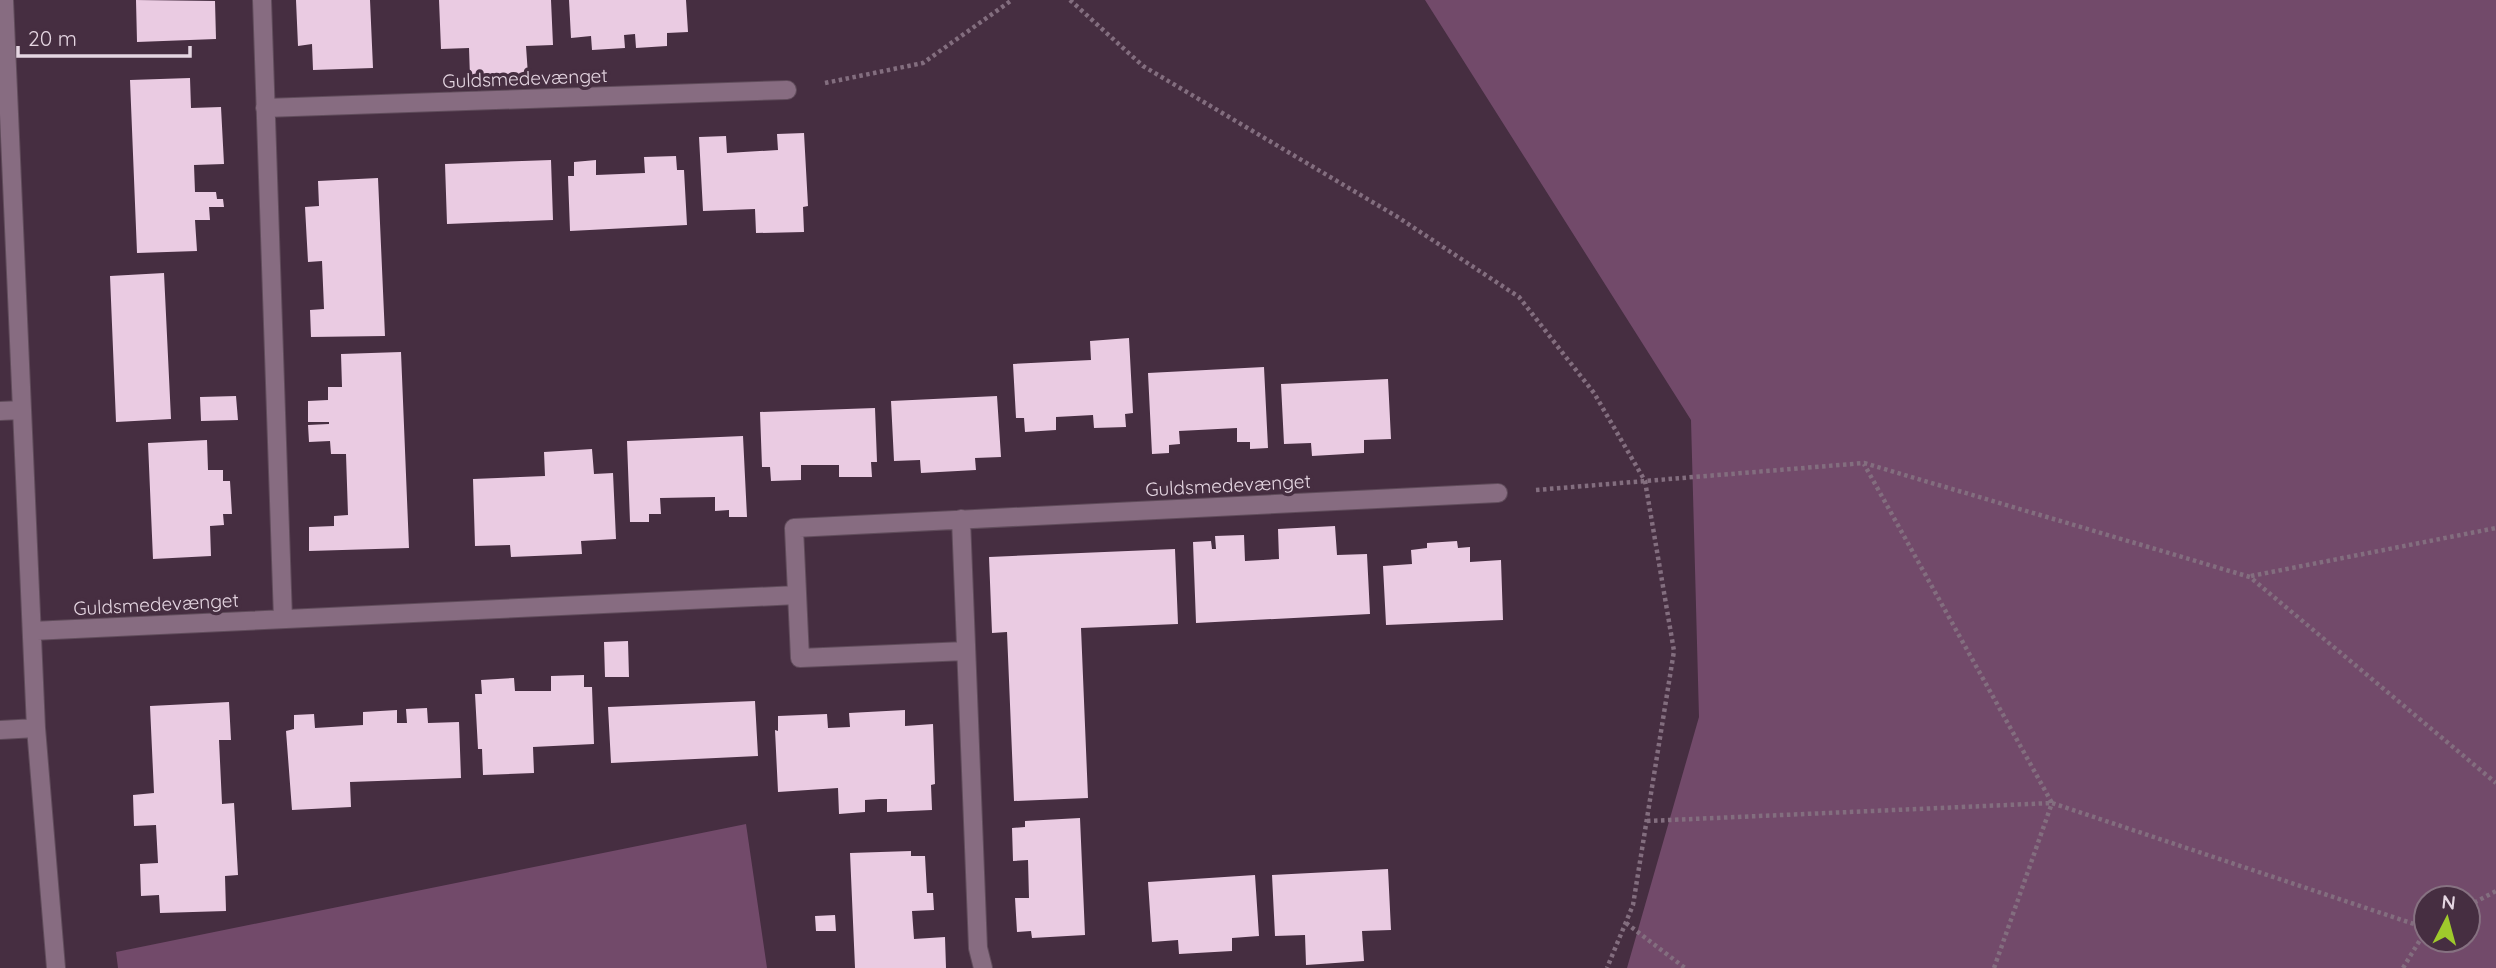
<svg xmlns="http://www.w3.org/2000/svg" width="2496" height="968" viewBox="0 0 2496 968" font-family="Quicksand,sans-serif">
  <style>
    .green { fill: #724a6a; fill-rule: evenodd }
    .building { fill: #eacbe2 }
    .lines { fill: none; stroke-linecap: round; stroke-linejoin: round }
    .minor-casing { stroke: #604c5b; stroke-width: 20 }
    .path { stroke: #836e7f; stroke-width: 4.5; stroke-dasharray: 3.5 3.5; stroke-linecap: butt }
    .minor { stroke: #876c81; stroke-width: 18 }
    .labels { text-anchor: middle; stroke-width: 7; stroke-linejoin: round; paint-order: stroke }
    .street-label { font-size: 19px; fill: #e5d6e2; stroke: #462e41 }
  </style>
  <rect width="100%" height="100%" fill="#462e41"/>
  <path class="green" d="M 1425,0 L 2496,0 L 2496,968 L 1627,968 L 1699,717 L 1691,420 ZM 2426,898 L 2468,898 L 2468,940 L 2426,940 Z
    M 746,824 L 767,968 L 118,968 L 116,952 Z"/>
  <path class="building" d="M 136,0 L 215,1 L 216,39 L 137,42 Z
    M 296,0 L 370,0 L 373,68 L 313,70 L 312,44 L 298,46 Z
    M 439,0 L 551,0 L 553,45 L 526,46 L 528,75 L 470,77 L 469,48 L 441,49 Z
    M 569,0 L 686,0 L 688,32 L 667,33 L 667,46 L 636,48 L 635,34 L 624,35 L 625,48 L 592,50 L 591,36 L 571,38 Z
    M 190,78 L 191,108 L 221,107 L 224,164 L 194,165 L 195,192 L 216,192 L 217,199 L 223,199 L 224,207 L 209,207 L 210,220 L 195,220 L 197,251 L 137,253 L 130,80 Z
    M 804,133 L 808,206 L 803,207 L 804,232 L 756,233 L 755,209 L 703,211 L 699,137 L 726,136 L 727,153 L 778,150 L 777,134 Z
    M 676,156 L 677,170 L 684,170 L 687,225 L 570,231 L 568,176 L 574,176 L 574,162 L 596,160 L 596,175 L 645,173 L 644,157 Z
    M 551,160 L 553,220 L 447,224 L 445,164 Z
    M 378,178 L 385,336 L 311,337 L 310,310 L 324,309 L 322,261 L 308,262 L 305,207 L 319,206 L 318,181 Z
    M 164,273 L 171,419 L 116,422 L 110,276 Z
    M 1129,338 L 1133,413 L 1125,414 L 1126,427 L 1094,428 L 1093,415 L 1056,417 L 1056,430 L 1025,432 L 1024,418 L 1016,418 L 1013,364 L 1091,360 L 1090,341 Z
    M 401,352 L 409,548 L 309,551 L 309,527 L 334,526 L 334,516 L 348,515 L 346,454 L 331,454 L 330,441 L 309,442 L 308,425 L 329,424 L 329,422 L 308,422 L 308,401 L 328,400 L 328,387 L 342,387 L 341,354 Z
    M 1264,367 L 1268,448 L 1250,449 L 1250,442 L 1237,442 L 1237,428 L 1179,431 L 1180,444 L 1169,445 L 1169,453 L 1152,454 L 1148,373 Z
    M 1388,379 L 1391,439 L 1364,440 L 1364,453 L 1312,456 L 1311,443 L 1284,444 L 1281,384 Z
    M 236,396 L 238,420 L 201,421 L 200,397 Z
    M 997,396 L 1001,457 L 975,458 L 976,470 L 921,473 L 920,460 L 894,461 L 891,401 Z
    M 875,408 L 877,462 L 871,462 L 872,477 L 839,477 L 839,465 L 801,465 L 801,480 L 771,481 L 770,467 L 762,467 L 760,412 Z
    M 743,436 L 747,517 L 729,517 L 729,510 L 715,511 L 715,497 L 660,498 L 661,514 L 649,514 L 649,522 L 630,522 L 627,441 Z
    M 207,440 L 208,470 L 223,470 L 223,481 L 230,481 L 232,514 L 223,514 L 224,525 L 210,526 L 211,556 L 153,559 L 148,443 Z
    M 592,449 L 594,474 L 613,473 L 616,539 L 581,541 L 582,554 L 511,557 L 510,545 L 475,546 L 473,479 L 545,476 L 544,452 Z
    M 1335,526 L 1337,555 L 1367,554 L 1370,614 L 1196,623 L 1193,542 L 1211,541 L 1212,549 L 1216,549 L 1215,536 L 1244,535 L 1245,561 L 1279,559 L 1278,529 Z
    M 1457,541 L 1458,548 L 1470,547 L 1470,562 L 1501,560 L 1503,620 L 1386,625 L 1383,566 L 1412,564 L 1411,550 L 1427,548 L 1427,543 Z
    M 1175,549 L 1178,624 L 1081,628 L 1088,798 L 1014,801 L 1007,632 L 992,633 L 989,557 Z
    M 628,641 L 629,677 L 605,677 L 604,642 Z
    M 584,675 L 584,687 L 592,687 L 594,744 L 533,747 L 534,773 L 483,775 L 482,749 L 478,749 L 475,694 L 482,694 L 481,680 L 514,678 L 515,691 L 551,691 L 551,676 Z
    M 755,701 L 758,756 L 611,763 L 608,707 Z
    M 229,702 L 231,740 L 219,740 L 222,804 L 234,803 L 238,875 L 225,876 L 226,911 L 160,913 L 159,895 L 141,896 L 140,864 L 158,863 L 156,825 L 134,826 L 133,795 L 154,793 L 150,706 Z
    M 427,708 L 428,723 L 459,722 L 461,778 L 350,782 L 351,807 L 292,810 L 286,731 L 294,729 L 294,715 L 314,714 L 315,728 L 363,725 L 363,712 L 397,710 L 397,723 L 407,723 L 406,709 Z
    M 905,710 L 905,726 L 933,724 L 935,784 L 931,785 L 932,810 L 887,812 L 887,799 L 880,799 L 865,800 L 865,812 L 839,814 L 838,788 L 778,792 L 775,730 L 778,731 L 778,716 L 827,714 L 828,728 L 850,727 L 849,713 Z
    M 1080,818 L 1085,935 L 1032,938 L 1031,931 L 1017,932 L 1015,898 L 1029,898 L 1028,860 L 1013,861 L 1012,828 L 1025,827 L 1025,821 Z
    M 911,851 L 911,856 L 925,856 L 927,893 L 933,893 L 934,910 L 912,911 L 914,939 L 945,937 L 946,968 L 855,968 L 850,853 Z
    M 1388,869 L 1391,930 L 1362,931 L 1364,961 L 1306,965 L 1305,935 L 1275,936 L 1272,875 Z
    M 1255,875 L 1259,936 L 1232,938 L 1232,951 L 1179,954 L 1178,940 L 1152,942 L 1148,882 Z
    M 835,915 L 836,931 L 816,931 L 815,916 Z"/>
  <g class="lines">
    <g class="minor-casing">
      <path id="minor" d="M 4,0 L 36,728 L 56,968
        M 262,0 L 283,619
        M 265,108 L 787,90
        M 0,411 L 22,410
        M 961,519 L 978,948 L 983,968
        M 32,631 L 797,595
        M 966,651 L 800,658 L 794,528 L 1498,493
        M 0,730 L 36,728"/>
    </g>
    <path class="path" d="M 1070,0 L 1143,66 L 1396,216 L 1519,297 L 1594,393 L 1645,481 L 1674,651 L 1633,905 L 1607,968
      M 825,83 L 923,63 L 1012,0
      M 1536,490 L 1864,463 L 2250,577 L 2496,783
      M 2251,576 L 2496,528
      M 1647,821 L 2052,803 L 1864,464
      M 2468,906 L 2496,891
      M 1626,923 L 1685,968
      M 1994,968 L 2052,803 L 2426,928
      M 2403,968 L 2426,930"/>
    <use href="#minor" class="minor"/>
  </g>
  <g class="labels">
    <g class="street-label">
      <text transform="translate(525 78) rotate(-2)" y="7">Guldsmedevænget</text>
      <text transform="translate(1228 485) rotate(-3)" y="7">Guldsmedevænget</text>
      <text transform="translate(156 604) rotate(-3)" y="7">Guldsmedevænget</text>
    </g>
  </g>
  <g transform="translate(2447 919) rotate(6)"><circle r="33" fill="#462e41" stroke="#867181" stroke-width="2"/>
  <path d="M0-5L12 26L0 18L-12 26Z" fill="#9fca2c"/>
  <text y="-10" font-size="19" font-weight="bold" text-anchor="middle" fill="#e5d6e2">N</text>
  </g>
  <path d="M18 46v10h172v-10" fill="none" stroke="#e5d6e2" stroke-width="3.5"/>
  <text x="28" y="46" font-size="21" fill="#e5d6e2" stroke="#462e41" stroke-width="5" paint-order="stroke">20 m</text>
</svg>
